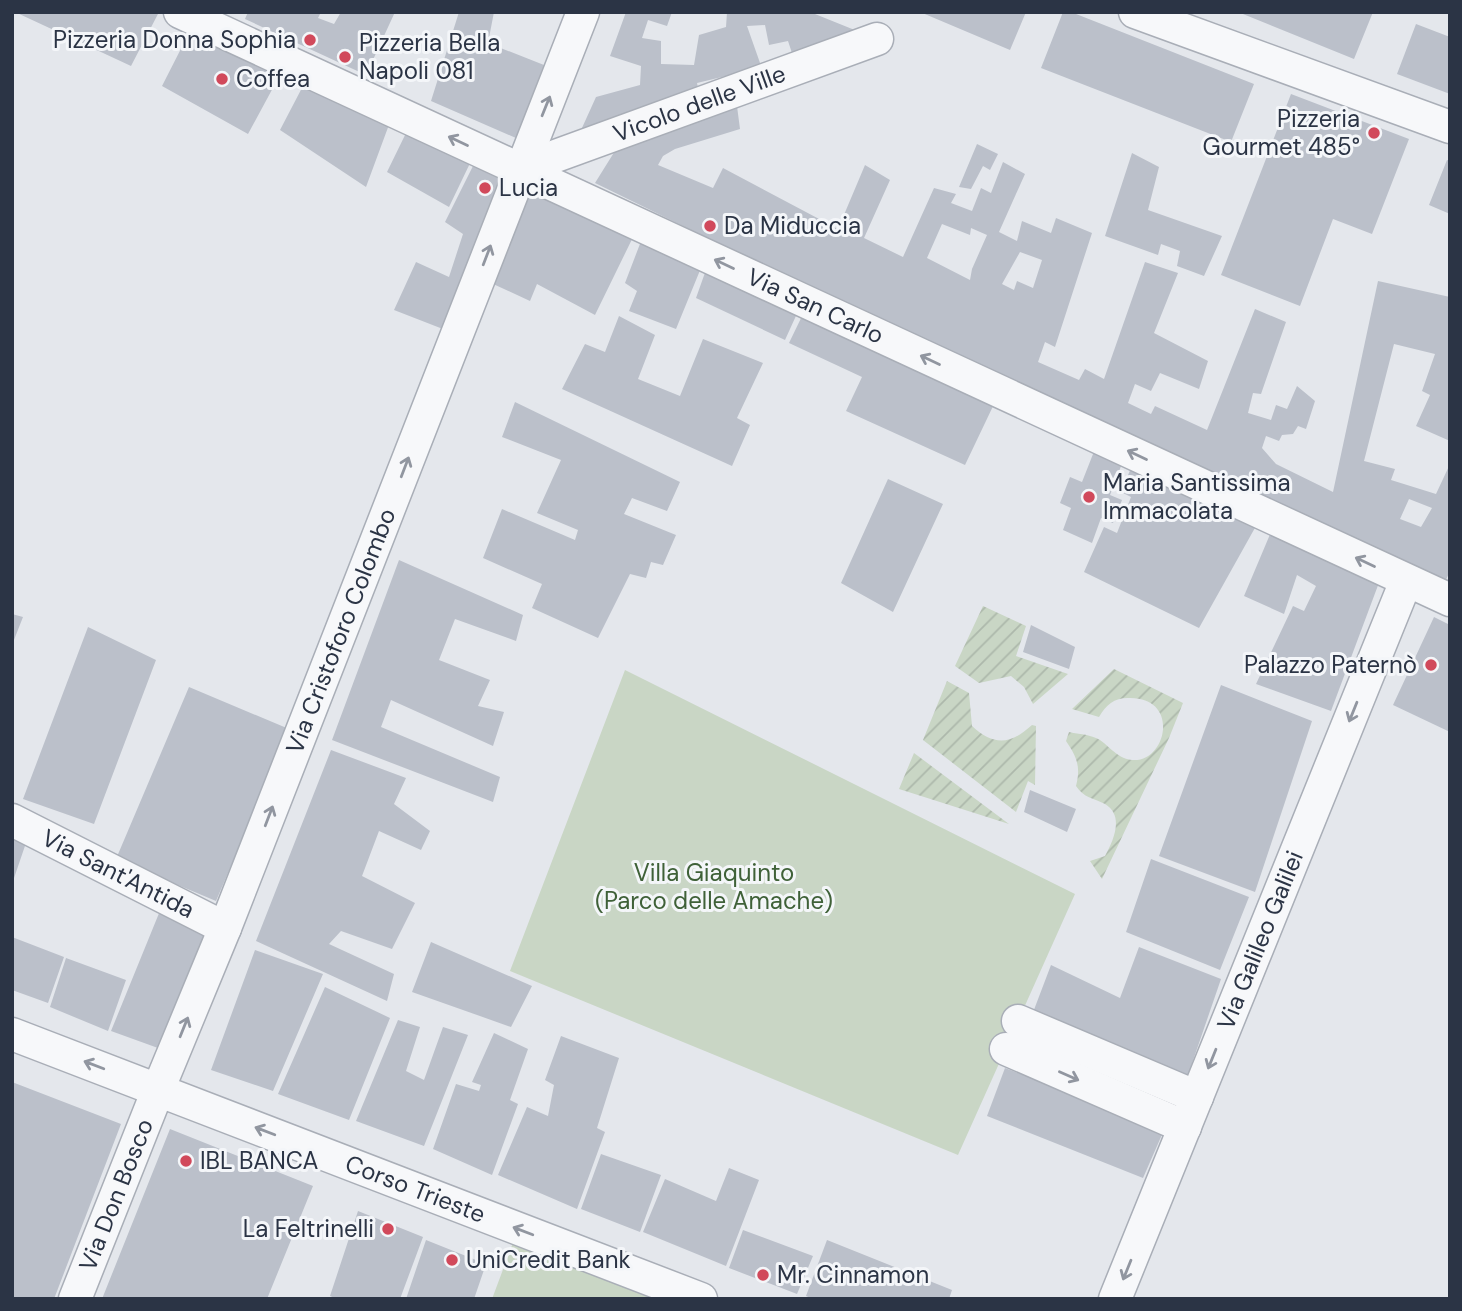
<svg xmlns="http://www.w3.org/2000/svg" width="1462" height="1311" viewBox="0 0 1462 1311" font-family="'DM Sans',sans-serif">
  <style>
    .park { fill: #c9d6c5 }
    .garden { fill: url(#garden-furrows) }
    .building { fill: #bbc0ca; fill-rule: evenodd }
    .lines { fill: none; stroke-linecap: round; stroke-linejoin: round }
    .street-casing { stroke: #a9aeb7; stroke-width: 35 }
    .street { stroke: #f7f8fa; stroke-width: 32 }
    .oneway { stroke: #9196a0 }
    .poi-dot { fill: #d1495b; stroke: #f4f6f9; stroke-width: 2.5 }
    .labels { text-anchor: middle; stroke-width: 6; stroke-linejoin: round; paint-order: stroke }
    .poi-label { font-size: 24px; fill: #2b3445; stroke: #f4f6f9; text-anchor: start }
    .street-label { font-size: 24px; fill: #2b3445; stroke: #f4f6f9 }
    .park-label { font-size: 24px; fill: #3f6138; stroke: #f4f6f9 }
  </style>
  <defs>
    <pattern id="garden-furrows" width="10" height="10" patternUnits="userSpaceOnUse" patternTransform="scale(1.75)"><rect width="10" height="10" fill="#c9d6c5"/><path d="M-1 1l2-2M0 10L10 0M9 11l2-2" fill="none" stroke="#adb8ab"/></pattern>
  </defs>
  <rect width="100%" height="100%" fill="#e4e7ec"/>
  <path class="park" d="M 625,670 L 1075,894 L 958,1155 L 510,971 Z
    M 517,1232 L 689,1299 L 492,1299 Z"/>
  <path class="garden" d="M 983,606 L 1026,626 L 1016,656 L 1068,674 L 1033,704 L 1024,687 L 1011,676 L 979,683 L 955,666 Z
    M 1114,669 L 1183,703 L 1169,738 L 1102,879 L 1090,861 L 1105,856 C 1113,841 1125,816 1105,804 C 1093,798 1084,798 1076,786 C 1081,767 1077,757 1066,741 L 1069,732 C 1077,734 1087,734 1096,738 C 1108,743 1115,758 1132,760 C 1167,763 1181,696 1128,698 C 1114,698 1106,705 1099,717 L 1072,709 Z
    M 947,681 L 969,693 L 972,726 C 994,746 1010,745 1032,725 L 1036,726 L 1035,785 L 1028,781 L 1016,812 L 923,740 Z
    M 914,753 L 1009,824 L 899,789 Z"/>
  <path class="building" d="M 15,12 L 159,12 L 131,66 Z
    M 248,12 L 321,12 L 318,18 L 334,24 L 341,12 L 395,12 L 366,75 L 245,19 Z
    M 459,12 L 494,12 L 488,43 L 544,65 L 516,138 L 431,101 Z
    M 626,12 L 672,12 L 667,26 L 648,20 L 642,38 L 661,41 L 661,64 L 694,65 L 699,35 L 726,27 L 727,12 L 810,12 L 877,39 L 797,68 L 788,41 L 769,45 L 765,25 L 747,26 L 766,80 L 735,91 L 730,75 L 697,83 L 701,103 L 735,91 L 740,129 L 675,149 L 663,156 L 658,165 L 713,188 L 723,168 L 838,229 L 865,165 L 890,180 L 864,238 L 903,257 L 934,188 L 956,194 L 951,203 L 972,211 L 981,188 L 991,193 L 1003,162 L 1025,174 L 999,232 L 1017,241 L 1022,221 L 1051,233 L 1056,218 L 1092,233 L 1055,347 L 1045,342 L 1038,362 L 1079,380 L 1085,369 L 1104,379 L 1145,262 L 1178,273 L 1154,333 L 1208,361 L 1199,389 L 1160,373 L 1151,391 L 1135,384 L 1128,403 L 1151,414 L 1155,406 L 1207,430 L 1255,309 L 1286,322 L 1261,394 L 1253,393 L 1248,413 L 1271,420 L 1276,405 L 1287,409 L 1297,386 L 1315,401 L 1306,429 L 1298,426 L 1293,434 L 1282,435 L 1279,441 L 1266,436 L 1262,448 L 1276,464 L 1333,492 L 1378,281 L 1450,297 L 1450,352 L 1448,357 L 1450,358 L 1450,441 L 1416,426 L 1430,395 L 1422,391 L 1435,354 L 1394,344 L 1364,461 L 1395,469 L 1391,480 L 1436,494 L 1450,464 L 1450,571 L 1439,595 L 595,183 L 628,130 L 572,150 L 596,97 L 640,85 L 641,66 L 610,56 ZM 942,224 L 970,235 L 971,228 L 987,235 L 972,269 L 970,280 L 927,258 ZM 1020,252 L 1042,260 L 1033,288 L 1017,281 L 1014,290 L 1002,284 ZM 1409,499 L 1432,508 L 1421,527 L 1400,519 Z
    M 920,12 L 1026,12 L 1010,50 Z
    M 1063,12 L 1071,12 L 1254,84 L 1231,142 L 1041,68 Z
    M 1238,12 L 1373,12 L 1354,59 Z
    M 1416,24 L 1450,37 L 1450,94 L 1397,74 Z
    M 190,31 L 281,73 L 248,134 L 162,86 Z
    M 304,84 L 390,122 L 366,187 L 280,130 Z
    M 1291,94 L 1409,139 L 1372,234 L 1333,219 L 1300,306 L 1221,275 Z
    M 407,131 L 473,157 L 449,207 L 387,172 Z
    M 977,144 L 998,154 L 990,170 L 983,166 L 971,189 L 959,187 Z
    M 1132,153 L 1159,167 L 1148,210 L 1222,236 L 1204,276 L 1177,266 L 1180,251 L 1161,244 L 1158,255 L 1105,236 Z
    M 476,160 L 512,175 L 448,331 L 394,310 L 416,262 L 449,277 L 463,234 L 445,222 Z
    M 1447,160 L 1450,161 L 1450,214 L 1429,205 Z
    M 530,186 L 636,231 L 595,315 L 537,284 L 530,301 L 491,283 Z
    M 643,236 L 703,263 L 676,329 L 629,311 L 637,291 L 625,283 Z
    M 707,267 L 800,307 L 785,340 L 696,298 Z
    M 804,312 L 995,402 L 965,465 L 846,411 L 862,377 L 789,343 Z
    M 619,316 L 655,335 L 638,379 L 680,396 L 703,339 L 763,363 L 737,418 L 750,425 L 732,466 L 562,389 L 585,344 L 605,352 Z
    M 515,402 L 680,482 L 667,511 L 632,498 L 624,514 L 676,535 L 663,565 L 651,562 L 646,578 L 630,574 L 598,638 L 532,608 L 542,584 L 483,558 L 502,509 L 575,540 L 578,530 L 537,513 L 561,460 L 502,437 Z
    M 1095,449 L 1123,461 L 1110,495 L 1122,500 L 1113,523 L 1101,518 L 1092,543 L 1063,530 L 1071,508 L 1060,503 L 1070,477 L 1082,482 Z
    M 1131,468 L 1256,526 L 1199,628 L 1084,572 L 1104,527 L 1117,533 L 1131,497 L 1121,492 Z
    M 888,479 L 943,504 L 893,612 L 841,583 Z
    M 1271,532 L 1380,580 L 1331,711 L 1256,684 L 1293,606 L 1304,611 L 1316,586 L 1297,575 L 1284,614 L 1244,596 Z
    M 399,560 L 523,615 L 516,641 L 455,619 L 439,660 L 490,680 L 478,706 L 504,712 L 493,746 L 391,700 L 381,727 L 500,777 L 493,802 L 332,740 Z
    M 12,614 L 23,617 L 12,645 Z
    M 1434,617 L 1450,625 L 1450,732 L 1393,705 Z
    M 1031,625 L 1075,647 L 1069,669 L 1023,652 Z
    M 88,627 L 156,660 L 94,824 L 23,799 Z
    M 1221,685 L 1312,721 L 1255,892 L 1159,856 Z
    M 189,687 L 289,729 L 216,901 L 116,859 Z
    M 331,750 L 406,778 L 394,804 L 430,831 L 421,850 L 379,831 L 362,876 L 415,903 L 392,949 L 341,931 L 329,944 L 394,974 L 387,1001 L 256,941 Z
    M 1030,790 L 1076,809 L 1067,832 L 1024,812 Z
    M 12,832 L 27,840 L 13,881 L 12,881 Z
    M 1151,859 L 1249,897 L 1220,970 L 1126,932 Z
    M 164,901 L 221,930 L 169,1052 L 111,1031 Z
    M 12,937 L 64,957 L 48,1003 L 12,990 Z
    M 431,942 L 532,986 L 511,1027 L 412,992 Z
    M 1139,947 L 1221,979 L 1187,1078 L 1032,1015 L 1051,965 L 1120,998 Z
    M 255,950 L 323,974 L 273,1091 L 211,1070 Z
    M 66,958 L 126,980 L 108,1031 L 50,1007 Z
    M 325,987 L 390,1018 L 349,1120 L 278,1094 Z
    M 398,1020 L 420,1027 L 406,1071 L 424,1080 L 443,1027 L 468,1035 L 424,1146 L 356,1121 Z
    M 494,1033 L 528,1049 L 510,1100 L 518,1104 L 492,1175 L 433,1149 L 456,1084 L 479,1091 L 481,1085 L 472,1082 Z
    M 561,1036 L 619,1058 L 597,1128 L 605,1132 L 577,1209 L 498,1175 L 527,1107 L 548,1116 L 554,1085 L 545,1080 Z
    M 1005,1068 L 1164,1130 L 1143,1178 L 987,1116 Z
    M 12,1082 L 121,1124 L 54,1299 L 12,1299 Z
    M 170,1129 L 313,1186 L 267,1299 L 102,1299 Z
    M 601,1154 L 661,1175 L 640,1232 L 581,1209 Z
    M 729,1168 L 759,1180 L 726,1266 L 643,1232 L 665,1179 L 716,1201 Z
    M 358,1211 L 423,1237 L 400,1299 L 337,1299 L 330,1296 Z
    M 743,1230 L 813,1256 L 797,1294 L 729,1268 Z
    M 426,1240 L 486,1264 L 474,1299 L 406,1299 Z
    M 827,1240 L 952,1290 L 949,1299 L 813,1299 L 806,1296 Z"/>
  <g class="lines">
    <g class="street-casing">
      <g id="street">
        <path id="s1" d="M 180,12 L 1450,600"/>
        <path d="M 1135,12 L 1450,127"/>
        <path id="s2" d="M 520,169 L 877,39"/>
        <path id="s3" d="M 12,820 L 225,928"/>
        <path d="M 1018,1021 L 1197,1097"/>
        <path id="s4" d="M 12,1034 L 701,1299"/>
        <path d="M 1006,1049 L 1185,1127"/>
        <path id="s5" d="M 75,1299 L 158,1090 L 225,928 L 583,12"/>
        <path id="s6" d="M 1115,1299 L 1406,581"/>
      </g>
    </g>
    <use href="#street" class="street"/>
  </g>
  <defs><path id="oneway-shaft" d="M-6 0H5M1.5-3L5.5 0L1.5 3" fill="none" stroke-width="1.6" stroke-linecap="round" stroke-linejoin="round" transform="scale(1.75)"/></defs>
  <g class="oneway">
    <use href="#oneway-shaft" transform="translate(546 106) rotate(-68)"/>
    <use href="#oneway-shaft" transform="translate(458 141) rotate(-155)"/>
    <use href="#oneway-shaft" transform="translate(487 255) rotate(-69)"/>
    <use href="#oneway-shaft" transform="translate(724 264) rotate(-155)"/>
    <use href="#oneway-shaft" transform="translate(930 360) rotate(-155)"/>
    <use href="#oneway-shaft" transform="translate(1137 455) rotate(-155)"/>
    <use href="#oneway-shaft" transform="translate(405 467) rotate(-69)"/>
    <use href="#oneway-shaft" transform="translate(1365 562) rotate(-155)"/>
    <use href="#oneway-shaft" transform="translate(1353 712) rotate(112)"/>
    <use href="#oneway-shaft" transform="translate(269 816) rotate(-69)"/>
    <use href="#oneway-shaft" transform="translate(184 1027) rotate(-68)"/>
    <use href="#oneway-shaft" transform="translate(1212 1059) rotate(112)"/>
    <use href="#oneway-shaft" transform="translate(94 1065) rotate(-159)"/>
    <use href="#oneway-shaft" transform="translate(1069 1076) rotate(24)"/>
    <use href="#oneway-shaft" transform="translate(265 1131) rotate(-159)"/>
    <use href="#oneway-shaft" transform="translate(523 1231) rotate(-159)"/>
    <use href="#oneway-shaft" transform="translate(1127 1270) rotate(112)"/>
  </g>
  <g class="poi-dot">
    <circle cx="310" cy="40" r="7"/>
    <circle cx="345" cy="57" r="7"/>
    <circle cx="222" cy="79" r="7"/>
    <circle cx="1374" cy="133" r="7"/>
    <circle cx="485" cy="188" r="7"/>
    <circle cx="710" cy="226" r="7"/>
    <circle cx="1089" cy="497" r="7"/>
    <circle cx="1431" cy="665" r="7"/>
    <circle cx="186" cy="1161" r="7"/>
    <circle cx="388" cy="1229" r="7"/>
    <circle cx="452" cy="1260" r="7"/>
    <circle cx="763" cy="1275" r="7"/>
  </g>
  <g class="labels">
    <g class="poi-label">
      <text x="296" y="48" text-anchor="end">Pizzeria Donna Sophia</text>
      <text x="359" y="51">Pizzeria Bella<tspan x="359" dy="28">Napoli 081</tspan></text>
      <text x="236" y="87">Coffea</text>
      <text x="1360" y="127" text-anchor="end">Pizzeria<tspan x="1360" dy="28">Gourmet 485°</tspan></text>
      <text x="499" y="196">Lucia</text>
      <text x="724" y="234">Da Miduccia</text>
      <text x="1103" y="491">Maria Santissima<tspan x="1103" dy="28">Immacolata</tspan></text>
      <text x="1417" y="673" text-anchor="end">Palazzo Paternò</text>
      <text x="200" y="1169">IBL BANCA</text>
      <text x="374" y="1237" text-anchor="end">La Feltrinelli</text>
      <text x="466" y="1268">UniCredit Bank</text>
      <text x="777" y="1283">Mr. Cinnamon</text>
    </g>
    <g class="street-label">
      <text dy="8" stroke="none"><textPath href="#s2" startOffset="191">Vicolo delle Ville</textPath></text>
      <text dy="8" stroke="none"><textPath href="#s1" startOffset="700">Via San Carlo</textPath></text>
      <text dy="8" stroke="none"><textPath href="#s5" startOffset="719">Via Cristoforo Colombo</textPath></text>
      <text dy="8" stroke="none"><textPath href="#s3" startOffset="119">Via Sant'Antida</textPath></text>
      <text dy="8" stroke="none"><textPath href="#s6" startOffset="387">Via Galileo Galilei</textPath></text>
      <text dy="8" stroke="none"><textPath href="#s4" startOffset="432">Corso Trieste</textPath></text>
      <text dy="8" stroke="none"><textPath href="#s5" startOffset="112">Via Don Bosco</textPath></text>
    </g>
    <g class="park-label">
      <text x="714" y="881">Villa Giaquinto<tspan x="714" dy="28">(Parco delle Amache)</tspan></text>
    </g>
  </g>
  <rect width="1462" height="1311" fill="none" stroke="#2b3445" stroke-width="28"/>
</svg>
